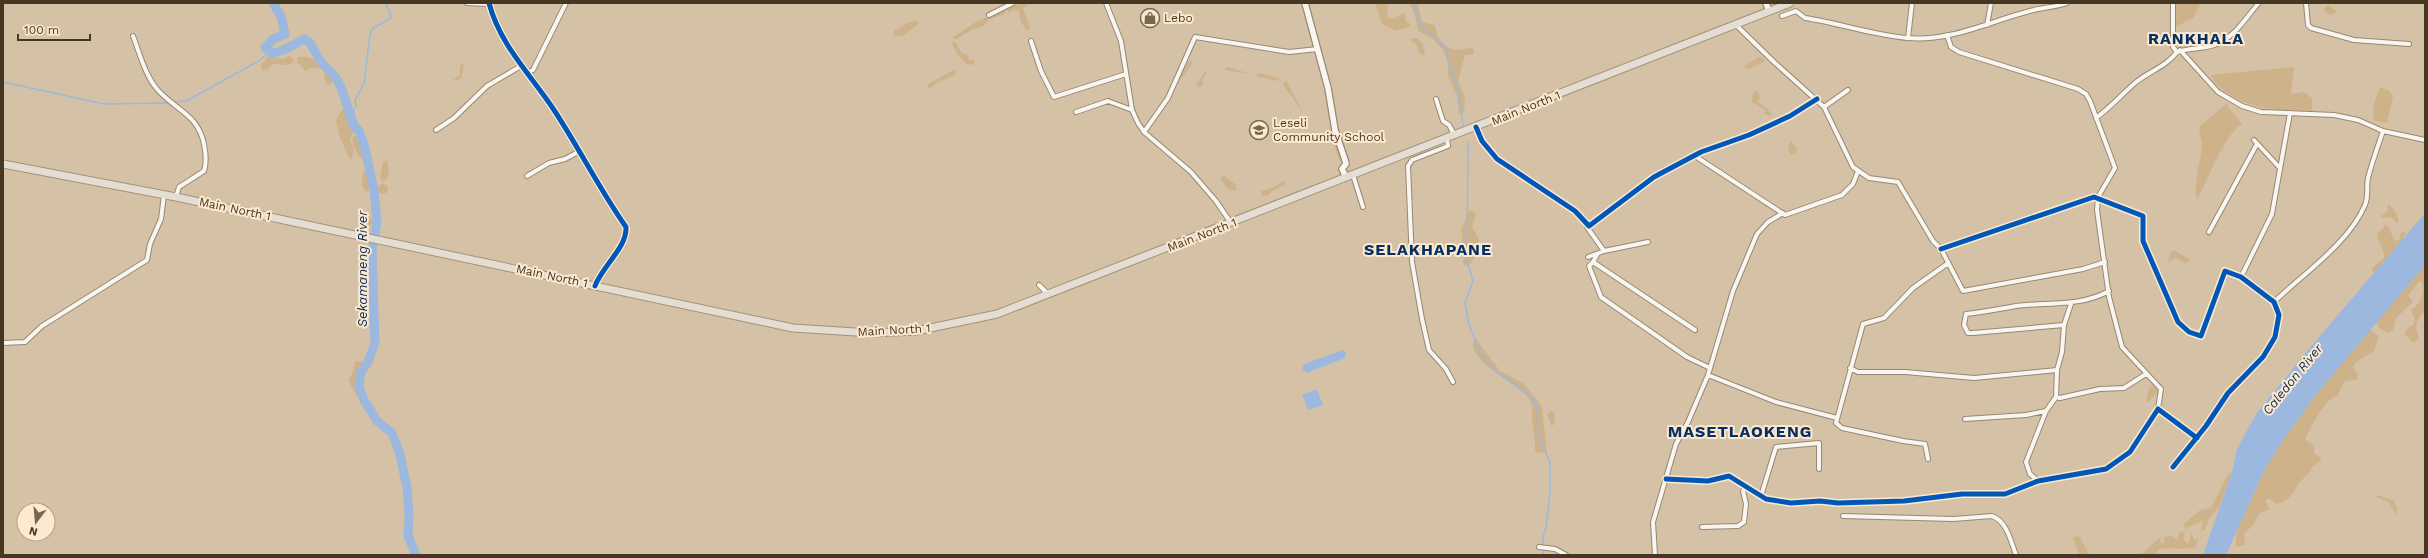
<svg xmlns="http://www.w3.org/2000/svg" width="2428" height="558" viewBox="0 0 2428 558" font-family="'Work Sans',sans-serif">
  <style>
    .green { fill: #ceb289 }
    .water { fill: #9cb8de }
    .lines { fill: none; stroke-linecap: round; stroke-linejoin: round }
    .stream { stroke: #9cb8de; stroke-width: 1.5 }
    .river { stroke: #9cb8de; stroke-width: 9 }
    .minor-casing { stroke: #968872; stroke-width: 6 }
    .tertiary-casing { stroke: #968872; stroke-width: 8 }
    .primary-casing { stroke: #a29278; stroke-width: 9 }
    .minor { stroke: #f9f6f2; stroke-width: 4 }
    .tertiary { stroke: #f9f6f2; stroke-width: 5.5 }
    .primary { stroke: #e4ddd3; stroke-width: 7 }
    .cycleway-casing { stroke: #fce9d0; stroke-width: 8 }
    .cycleway { stroke: #0057b8; stroke-width: 5 }
    .labels { text-anchor: middle; stroke-width: 4; stroke-linejoin: round; paint-order: stroke }
    .poi-label { font-size: 12px; fill: #453721; stroke: #fce9d0; text-anchor: start }
    .street-label { font-size: 12px; fill: #453721; stroke: #fce9d0 }
    .water-label { font-size: 13px; font-style: italic; fill: #0f2f58; stroke: #fce9d0 }
    .district-label { font-size: 16px; font-weight: bold; letter-spacing: 1px; fill: #063063; stroke: #fce9d0 }
  </style>
  <rect width="100%" height="100%" fill="#d5c2a6"/>
  <path class="green" d="M 1024,3 L 1035,3 L 1027,5 L 1023,9 L 1030,27 L 1027,31 L 1021,22 L 1019,11 L 1015,10 L 1008,13 L 1007,10 L 1010,7 Z
    M 1375,3 L 1388,3 L 1387,17 L 1392,19 L 1405,13 L 1406,21 L 1412,26 L 1396,31 L 1382,24 Z
    M 1409,3 L 1417,3 L 1422,22 L 1434,25 C 1437,29 1436,33 1438,37 C 1447,51 1458,52 1472,47 L 1474,50 L 1474,54 L 1465,55 L 1458,82 L 1465,96 L 1464,113 L 1459,114 L 1457,96 L 1448,76 L 1448,63 L 1443,50 L 1432,38 L 1418,31 L 1414,12 Z
    M 2175,3 L 2201,3 L 2193,18 L 2175,27 Z
    M 2329,5 L 2337,12 L 2330,15 L 2324,11 L 2326,6 Z
    M 1002,11 L 1005,11 L 1005,14 L 988,20 L 984,26 L 973,29 L 957,39 L 952,38 L 976,22 Z
    M 917,21 L 919,23 L 917,25 L 903,36 L 894,36 L 894,31 L 909,22 Z
    M 1412,38 L 1417,38 L 1423,45 L 1425,54 L 1421,55 L 1415,43 L 1410,40 Z
    M 951,41 L 955,42 L 962,53 L 967,54 L 969,60 L 974,60 L 975,64 L 967,65 L 957,54 Z
    M 268,56 L 284,59 L 289,56 L 295,61 L 288,65 L 273,64 L 266,71 L 262,70 L 261,65 Z
    M 298,57 C 308,57 319,58 322,68 L 310,68 L 306,71 L 297,62 Z
    M 1759,57 L 1763,58 L 1765,61 L 1749,69 L 1743,67 Z
    M 1190,60 L 1193,63 L 1180,80 L 1182,69 Z
    M 464,63 L 462,77 L 458,80 L 453,80 L 460,75 L 460,65 Z
    M 1227,67 L 1251,74 L 1223,70 Z
    M 2294,67 L 2291,94 L 2304,92 L 2312,98 L 2312,111 C 2280,110 2248,111 2222,89 C 2218,84 2212,81 2211,75 Z
    M 953,70 L 956,72 L 954,75 L 935,84 L 930,89 L 927,88 L 928,84 Z
    M 1206,70 L 1207,72 L 1203,78 L 1203,85 L 1198,88 L 1196,85 Z
    M 326,72 L 334,79 L 330,85 L 326,83 L 324,74 Z
    M 1261,73 L 1279,79 L 1276,81 L 1255,76 Z
    M 1284,82 L 1287,82 L 1303,112 L 1283,85 Z
    M 2380,87 L 2389,91 L 2393,96 L 2387,123 L 2373,120 L 2374,104 Z
    M 1757,91 L 1760,96 L 1758,102 L 1767,108 L 1772,115 L 1769,116 L 1764,113 L 1765,110 L 1751,101 L 1754,92 Z
    M 2226,104 L 2242,124 C 2224,135 2208,179 2197,200 C 2193,182 2201,163 2202,144 C 2202,138 2198,133 2200,126 Z
    M 342,109 L 346,111 L 348,121 L 354,130 L 350,140 L 354,149 L 352,159 L 349,158 L 339,135 L 336,120 Z
    M 1333,134 L 1342,160 L 1340,162 L 1331,136 Z
    M 355,136 L 357,136 L 367,149 L 369,157 L 364,162 C 358,156 353,146 352,138 Z
    M 1791,141 L 1797,149 L 1795,153 L 1790,155 L 1788,146 Z
    M 387,160 C 389,166 390,177 384,182 L 380,178 L 383,162 Z
    M 367,170 L 369,172 L 370,190 L 366,192 C 360,185 362,181 363,173 Z
    M 1223,175 L 1235,184 L 1237,190 L 1229,190 L 1221,180 Z
    M 1283,181 L 1286,182 L 1286,184 L 1272,191 L 1268,196 L 1261,195 L 1261,191 L 1273,188 Z
    M378 189a5 5 0 1 1 10 0a5 5 0 1 1-10 0Z
    M 2389,204 L 2395,211 L 2399,220 L 2397,223 L 2390,217 L 2383,218 L 2381,216 L 2388,211 L 2387,205 Z
    M 1469,211 L 1473,211 L 1476,214 L 1472,227 L 1479,239 L 1473,260 L 1468,266 L 1463,265 L 1464,251 L 1461,229 Z
    M363.5 221a4.5 4.5 0 1 1 9 0a4.5 4.5 0 1 1-9 0Z
    M 2385,225 L 2387,225 L 2395,241 L 2400,240 L 2401,232 L 2407,233 L 2403,237 L 2404,241 L 2375,272 L 2372,272 L 2372,268 L 2384,258 C 2385,249 2377,242 2377,233 L 2382,230 Z
    M 2174,250 L 2190,260 L 2189,262 L 2185,263 L 2176,258 L 2168,262 L 2170,253 Z
    M 2425,265 L 2425,310 L 2417,321 L 2416,328 L 2419,339 L 2413,343 L 2405,334 L 2407,329 L 2413,325 L 2415,320 L 2411,310 C 2420,305 2428,288 2420,280 L 2408,296 L 2413,302 L 2396,318 L 2393,330 L 2389,333 L 2380,329 L 2376,322 Z
    M 2370,330 L 2379,336 L 2374,351 L 2356,362 L 2353,367 L 2358,375 L 2357,379 L 2344,382 L 2338,395 C 2324,400 2311,426 2305,440 L 2314,445 L 2314,453 L 2320,457 L 2321,461 L 2313,466 C 2310,474 2304,477 2299,483 C 2293,493 2290,500 2277,504 L 2269,499 L 2265,500 L 2270,509 L 2260,513 L 2253,525 L 2245,533 L 2244,545 L 2236,547 L 2236,533 L 2264,471 L 2281,443 L 2315,396 Z
    M 1475,338 L 1500,371 L 1523,383 L 1538,401 L 1542,408 L 1547,453 L 1535,452 C 1536,441 1533,431 1532,421 C 1532,413 1533,408 1530,400 C 1523,386 1462,360 1475,338 Z
    M 355,361 L 361,361 C 363,374 362,387 365,399 C 366,407 374,411 377,418 L 374,420 L 360,402 L 348,380 L 353,372 Z
    M 2154,385 L 2158,392 L 2148,402 L 2146,400 L 2150,387 Z
    M 1552,410 L 1555,415 L 1554,425 L 1551,425 L 1547,414 Z
    M 2232,472 L 2219,507 L 2210,517 L 2205,529 L 2201,531 L 2203,520 L 2185,529 L 2184,524 L 2200,510 L 2211,508 L 2228,474 Z
    M 2378,495 L 2394,501 L 2397,509 L 2397,515 L 2388,502 L 2376,497 Z
    M 2180,531 L 2185,533 L 2183,539 L 2188,544 L 2192,532 L 2194,540 L 2198,538 L 2196,547 C 2182,551 2170,546 2157,550 L 2157,555 L 2141,555 C 2144,552 2157,539 2160,538 L 2161,544 L 2164,543 L 2164,538 L 2170,535 L 2180,542 L 2177,538 Z
    M 2075,536 L 2080,537 L 2089,555 L 2079,554 L 2073,538 Z"/>
  <path class="water" d="M 2425,213 L 2425,265 L 2315,396 L 2281,443 L 2264,471 L 2226,555 L 2203,555 L 2232,472 L 2237,449 L 2256,414 L 2303,356 Z
    M 1343,350 L 1346,353 L 1345,358 L 1307,373 L 1302,370 L 1304,364 Z
    M 1317,389 L 1323,405 L 1308,410 L 1302,395 Z"/>
  <g class="lines">
    <path class="stream" d="M 1414,3 L 1421,26 L 1445,47 L 1458,92 L 1463,125
      M 3,82 L 104,104 L 169,103
      M 172,102 L 186,101 L 259,61 L 270,51
      M 351,116 L 356,106 L 355,100 L 364,84 L 370,34 L 373,28 L 391,18 L 390,12 L 385,3
      M 1468,143 L 1467,261 L 1473,281 L 1465,303 L 1469,325 L 1481,354 L 1496,372 L 1528,393 L 1537,406 L 1538,436 L 1550,463 L 1550,493 L 1546,528 L 1543,537 L 1543,555"/>
    <path class="river" d="M 273,3 L 281,16 L 285,34 L 273,39 L 265,48 L 273,53 C 289,50 292,44 305,39 L 310,43 L 321,62 L 336,78 L 341,87 L 354,126 L 359,131 L 364,144 L 374,190 L 377,221 L 372,252 L 375,343 L 368,362 L 361,372 L 359,387 L 364,400 L 377,421 L 392,433 L 400,454 L 407,488 L 409,515 L 408,536 L 416,555"/>
    <g class="minor-casing">
      <path id="minor" d="M 467,3 L 489,4
        M 1106,3 L 1121,41 L 1132,110 L 1138,123 L 1144,132 L 1191,172 L 1216,201 L 1231,223
        M 2173,3 L 2173,47 L 2177,52
        M 2306,3 L 2308,25 L 2311,28 L 2354,40 L 2409,44
        M 989,15 L 1013,3
        M 1782,16 L 1796,11 L 1805,18 C 1839,23 1872,35 1907,38 C 1952,42 1992,20 2034,10 C 2045,7 2057,7 2067,3
        M 1735,24 L 1774,62 L 1824,107 L 1853,167 L 1869,178 L 1898,182 L 1933,241 L 1941,249 L 1963,291 L 2083,269 L 2105,262
        M 1987,25 L 1991,3
        M 1947,35 L 1951,47 L 1959,52 L 2078,89 L 2086,94 L 2090,101 L 2115,168 L 2098,197 L 2097,210 L 2109,297 L 2122,347 L 2161,389 L 2158,409
        M 133,36 C 140,54 145,75 157,89 C 175,110 198,114 204,144 C 206,154 207,162 204,171 L 179,187 L 176,197
        M 1908,38 L 1912,3
        M 1031,41 L 1041,71 L 1054,97 L 1126,74
        M 2180,50 L 2218,92 L 2242,106 L 2261,112 L 2334,115 L 2358,120 L 2383,131 L 2425,140
        M 526,73 L 533,70 L 566,3
        M 1436,99 L 1443,121 L 1449,125 L 1455,136
        M 1824,107 L 1848,90
        M 1076,112 L 1108,101 L 1132,110
        M 2096,118 C 2110,108 2122,94 2135,83 C 2149,71 2166,67 2177,52 C 2189,48 2203,49 2214,45 C 2235,38 2245,18 2259,3
        M 1476,127 L 1482,141 L 1497,159 L 1575,211 L 1589,226 L 1654,177 L 1701,152 L 1749,135 L 1790,116 L 1817,99
        M 436,130 L 454,118 L 487,86 L 521,66
        M 1144,132 L 1168,98 L 1195,37 L 1289,52 L 1318,49
        M 1447,139 L 1448,146 L 1412,160 L 1408,166 L 1412,262 L 1422,319 L 1429,350 L 1446,369 L 1453,382
        M 2254,140 L 2279,167
        M 1695,156 L 1785,215 L 1842,195 L 1853,184 L 1858,171
        M 1353,175 L 1363,207
        M 527,176 L 549,163 L 565,159 L 580,151
        M 1589,226 L 1587,227 L 1604,251
        M 2209,232 L 2257,144
        M 1941,249 L 2094,197 L 2143,216 L 2143,241 L 2178,322 L 2189,332 L 2201,336 L 2225,271 L 2241,277 L 2274,302 L 2279,315 L 2275,337 L 2263,357 L 2228,393 L 2206,426 L 2173,467
        M 1597,255 L 1593,262 L 1695,330
        M 1588,257 L 1604,251 L 1648,242
        M 1593,262 L 1589,266 L 1601,297 L 1687,357 L 1710,368
        M 2241,277 L 2272,214 L 2290,113
        M 1039,285 L 1048,294
        M 2274,302 C 2303,274 2349,243 2365,205 C 2369,196 2366,186 2368,178 C 2372,162 2378,146 2383,131
        M 2064,325 L 1973,333 L 1968,333 L 1964,325 L 1966,314 C 1983,312 1999,309 2016,306 C 2048,302 2080,307 2109,291
        M 3,343 L 25,342 L 42,326 L 147,260 L 150,244 L 161,219 L 164,195
        M 1850,368 L 1858,372 L 1905,372 L 1974,378 L 2057,370
        M 1708,375 L 1776,402 L 1837,418
        M 2056,397 L 2060,398 L 2100,389 L 2124,388 L 2146,374
        M 1965,419 L 2026,415 L 2046,411
        M 1928,459 L 1925,444 L 1903,441 L 1842,428 L 1836,423 L 1863,324 L 1884,318 L 1913,288 L 1947,264
        M 1666,479 L 1708,481 L 1729,476 L 1766,499 L 1791,503 L 1820,501 L 1838,503 L 1904,501 L 1962,494 L 2005,494 L 2038,481 L 2106,469 L 2130,452 L 2158,409 L 2197,438
        M 2038,481 L 2030,474 L 2026,462 L 2046,411 L 2056,397 L 2057,370 L 2062,352 L 2064,325 L 2071,304
        M 1761,496 L 1776,447 L 1819,443 L 1819,469
        M 1843,516 L 1953,519 L 1992,516 C 2007,521 2011,542 2016,555
        M 1702,527 L 1738,526 L 1744,522 L 1746,504 L 1743,491 L 1746,488
        M 1539,547 L 1555,549 L 1566,555
        M 1655,555 L 1653,522 L 1676,444 L 1688,422 L 1708,375 L 1733,291 L 1757,234 L 1768,222 L 1783,213"/>
    </g>
    <g class="tertiary-casing">
      <path id="tertiary" d="M 489,3 C 500,45 530,74 554,110 C 579,148 600,190 626,227 C 627,248 602,266 595,286
        M 1305,3 L 1328,88 L 1335,130 L 1345,160 L 1346,164 L 1342,169 L 1346,177
        M 1766,3 L 1769,11"/>
    </g>
    <g class="primary-casing">
      <path id="primary" d="M 3,164 L 176,197 L 793,328 L 871,333 L 916,331 L 997,314 L 1790,3"/>
    </g>
    <use href="#minor" class="minor"/>
    <use href="#tertiary" class="tertiary"/>
    <use href="#primary" class="primary"/>
    <g class="cycleway-casing">
      <path id="cycleway" d="M 489,3 C 500,45 530,74 554,110 C 579,148 600,190 626,227 C 627,248 602,266 595,286
        M 1476,127 L 1482,141 L 1497,159 L 1575,211 L 1589,226 L 1654,177 L 1701,152 L 1749,135 L 1790,116 L 1817,99
        M 1941,249 L 2094,197 L 2143,216 L 2143,241 L 2178,322 L 2189,332 L 2201,336 L 2225,271 L 2241,277 L 2274,302 L 2279,315 L 2275,337 L 2263,357 L 2228,393 L 2206,426 L 2173,467
        M 1666,479 L 1708,481 L 1729,476 L 1766,499 L 1791,503 L 1820,501 L 1838,503 L 1904,501 L 1962,494 L 2005,494 L 2038,481 L 2106,469 L 2130,452 L 2158,409 L 2197,438"/>
    </g>
    <use href="#cycleway" class="cycleway"/>
  </g>
  <defs>
    <g id="shop-ring" transform="scale(1)"><circle r="9.5" fill="#fce9d0" stroke="#776850" stroke-width="1.5"/><path d="M-5-2.5h2.3a2.7 3.5 0 0 1 5.4 0H5L5.5 6h-11ZM-1.5-2.5h3a1.5 2.3 0 0 0-3 0Z" fill="#776850"/></g>
    <g id="school-ring" transform="scale(1)"><circle r="9.5" fill="#fce9d0" stroke="#776850" stroke-width="1.5"/><path d="M0-5L7-2L0 1L-7-2ZM-4 1L0 2.5L4 1V4Q0 6-4 4Z" fill="#776850"/></g>
  </defs>
  <g fill-rule="evenodd">
    <use href="#shop-ring" x="1150" y="18"/>
    <use href="#school-ring" x="1259" y="130"/>
  </g>
  <g class="labels">
    <g class="poi-label">
      <text x="1164" y="22">Lebo</text>
      <text x="1273" y="127">Leseli<tspan x="1273" dy="14">Community School</tspan></text>
    </g>
    <g class="street-label">
      <text transform="translate(1526 108) rotate(-22)" y="4">Main North 1</text>
      <text transform="translate(235 209) rotate(12)" y="4">Main North 1</text>
      <text transform="translate(1202 235) rotate(-21)" y="4">Main North 1</text>
      <text transform="translate(552 276) rotate(12)" y="4">Main North 1</text>
      <text transform="translate(894 330) rotate(-3)" y="4">Main North 1</text>
    </g>
    <g class="water-label">
      <text transform="translate(362 269) rotate(-90)" y="5">Sekamaneng River</text>
      <text transform="translate(2292 379) rotate(-51)" y="5">Caledon River</text>
    </g>
    <g class="district-label">
      <text x="2196" y="44">RANKHALA</text>
      <text x="1428" y="255">SELAKHAPANE</text>
      <text x="1740" y="437">MASETLAOKENG</text>
    </g>
  </g>
  <rect width="2428" height="558" fill="none" stroke="#453721" stroke-width="8"/>
  <g transform="translate(36 522) rotate(196)"><circle r="19" fill="#fce9d0" stroke="#b3a28a"/>
  <path d="M0-3L7 15L0 10L-7 15Z" fill="#776850"/>
  <text y="-6" font-size="11" font-weight="bold" text-anchor="middle" fill="#453721">N</text>
  </g>
  <path d="M18 34v6h72v-6" fill="none" stroke="#453721" stroke-width="2"/>
  <text x="24" y="34" font-size="12" fill="#453721" stroke="#fce9d0" stroke-width="3" paint-order="stroke">100 m</text>
</svg>
